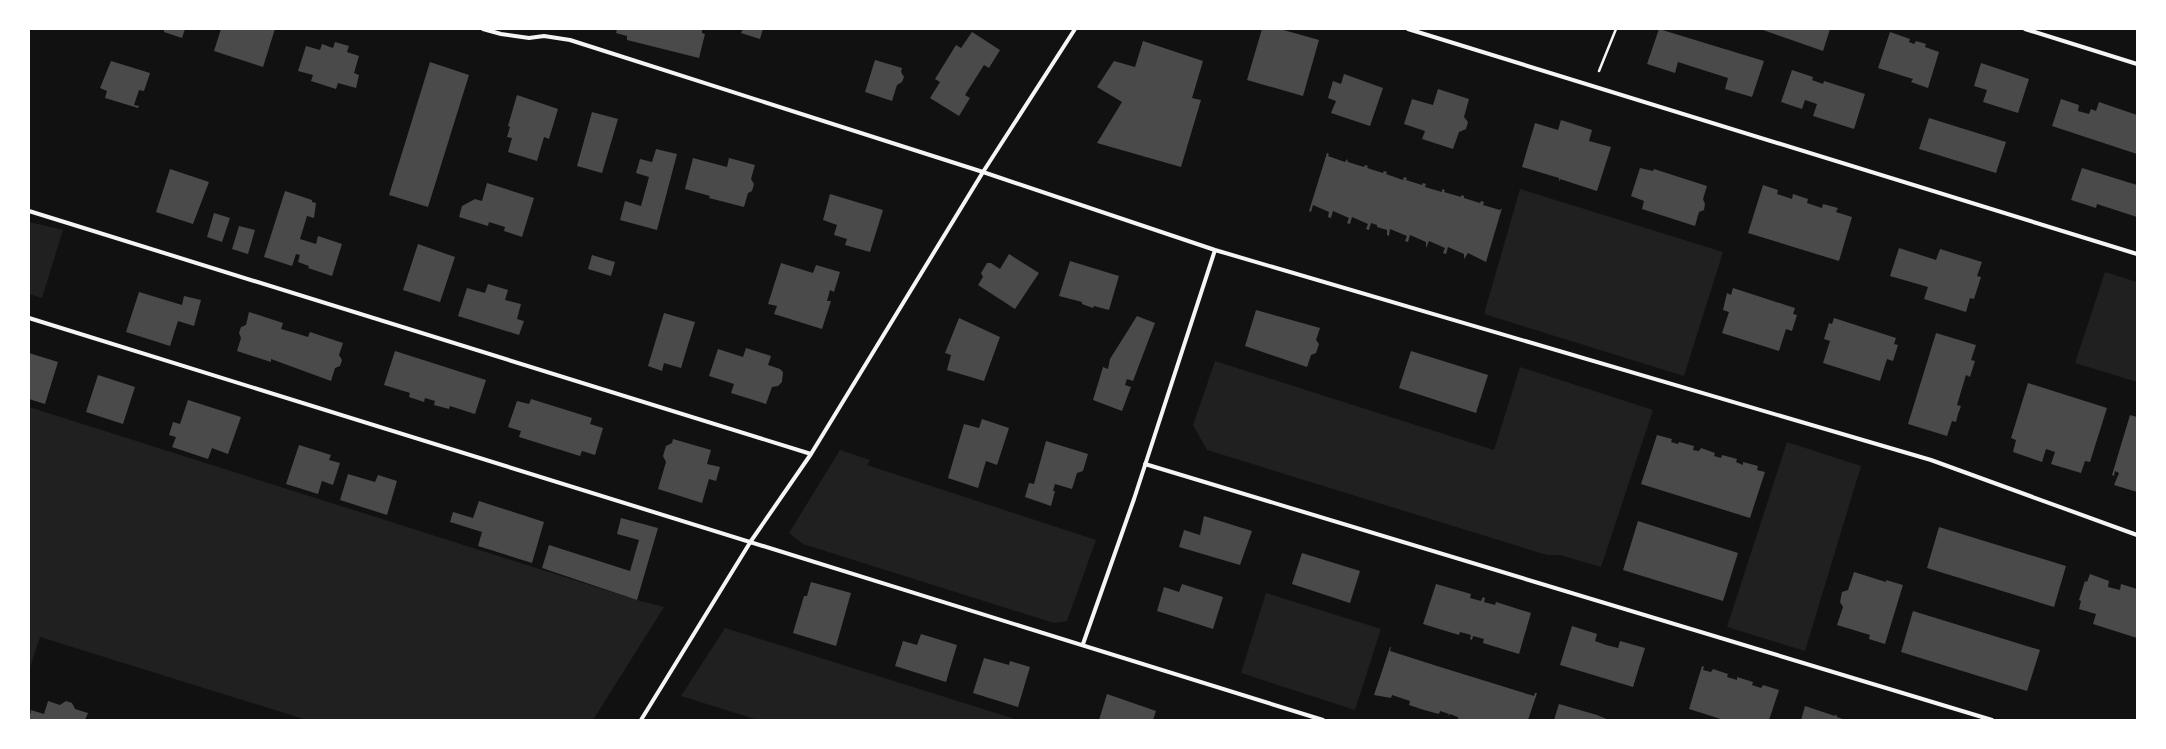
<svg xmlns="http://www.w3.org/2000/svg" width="2166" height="749" viewBox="0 0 2166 749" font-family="'PT Sans Narrow',sans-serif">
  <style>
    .green { fill: #202020 }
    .building { fill: #4a4a4a }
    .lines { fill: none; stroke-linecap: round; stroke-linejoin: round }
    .path { stroke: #f5f5f5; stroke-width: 2.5 }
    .minor { stroke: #f5f5f5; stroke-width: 4 }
  </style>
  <rect width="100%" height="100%" fill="#111"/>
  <path class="green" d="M 1520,189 L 1723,252 L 1684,376 L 1484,314 Z
    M 29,222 L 63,230 L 42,298 L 29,294 Z
    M 2105,272 L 2137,282 L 2137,382 L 2075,363 Z
    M 1215,361 L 1494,450 L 1520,367 L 1653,410 L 1601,567 L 1560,555 L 1547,555 L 1207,450 L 1193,425 Z
    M 29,407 L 637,600 L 664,607 L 593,720 L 307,720 L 40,637 L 29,670 Z
    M 1787,442 L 1861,466 L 1805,651 L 1727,627 Z
    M 840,450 L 870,460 L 867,465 L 1096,540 L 1067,621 L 1054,623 L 803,544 L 789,533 Z
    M 1266,593 L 1381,629 L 1355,710 L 1241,673 Z
    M 725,628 L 1018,720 L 758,720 L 681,696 Z"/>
  <path class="building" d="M 164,29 L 185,29 L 182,38 L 164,32 Z
    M 221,29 L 275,29 L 263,67 L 214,51 Z
    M 617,29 L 702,29 L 702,33 L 705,34 L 699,58 L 627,40 L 627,36 L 616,33 Z
    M 743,29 L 763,29 L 760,39 L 741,33 Z
    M 1262,29 L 1280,29 L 1319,40 L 1303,96 L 1247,80 Z
    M 1659,29 L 1764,61 L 1752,97 L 1725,89 L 1728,78 L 1678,62 L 1675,73 L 1647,64 Z
    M 1760,29 L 1830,29 L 1823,51 Z
    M 972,32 L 1000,50 L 989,68 L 984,65 L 965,95 L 970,98 L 959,116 L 930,98 L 940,82 L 935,79 L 956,45 L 961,48 Z
    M 1890,32 L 1910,39 L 1909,42 L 1914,44 L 1916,41 L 1926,44 L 1925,47 L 1939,52 L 1928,88 L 1911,82 L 1913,79 L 1878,68 Z
    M 1143,41 L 1203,61 L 1192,98 L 1201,100 L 1181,167 L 1097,143 L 1122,102 L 1097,87 L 1114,61 L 1135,67 Z
    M 335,42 L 349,46 L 347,52 L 359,56 L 354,73 L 359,75 L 356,88 L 338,83 L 336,89 L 311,81 L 313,75 L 298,71 L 306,46 L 320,50 L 322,44 L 333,48 Z
    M 875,60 L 902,68 L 901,72 L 904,77 L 902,82 L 897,85 L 892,101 L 865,92 Z
    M 111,61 L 150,73 L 144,91 L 139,90 L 134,105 L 139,106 L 138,108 L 105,98 L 107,91 L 100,88 Z
    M 430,62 L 469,75 L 428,207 L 389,195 Z
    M 1981,63 L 2029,79 L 2018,113 L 1983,102 L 1987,90 L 1974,86 Z
    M 1792,70 L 1813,77 L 1812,80 L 1823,84 L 1824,81 L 1865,94 L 1854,129 L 1813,116 L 1817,104 L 1805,100 L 1802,109 L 1781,102 Z
    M 1344,74 L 1383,88 L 1370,126 L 1331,113 L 1336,101 L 1328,98 L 1333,81 L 1341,84 Z
    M 1438,89 L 1469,99 L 1464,117 L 1468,122 L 1466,129 L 1459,132 L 1453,149 L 1422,139 L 1425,131 L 1404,124 L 1412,99 L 1433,105 Z
    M 517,95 L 558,109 L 549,139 L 544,137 L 537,161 L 508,152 L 512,138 L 507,137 L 510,127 L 508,126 Z
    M 2061,99 L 2079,105 L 2078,111 L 2089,114 L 2091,109 L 2096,111 L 2099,102 L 2137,115 L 2137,154 L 2052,126 Z
    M 592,112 L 618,119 L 602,173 L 577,166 Z
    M 1929,118 L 2006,142 L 1996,173 L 1919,149 Z
    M 1561,120 L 1592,130 L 1589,141 L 1611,147 L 1597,191 L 1560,179 L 1559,182 L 1559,178 L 1522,167 L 1535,123 L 1558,130 Z
    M 656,149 L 677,154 L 657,230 L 620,220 L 625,201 L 641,206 L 649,177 L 636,173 L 640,159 L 652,162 Z
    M 1327,153 L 1329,154 L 1328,156 L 1345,162 L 1347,159 L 1348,162 L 1364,167 L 1365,165 L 1368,166 L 1367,168 L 1383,173 L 1384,171 L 1387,172 L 1386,174 L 1403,180 L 1404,177 L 1407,178 L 1406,180 L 1422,185 L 1423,183 L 1426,184 L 1425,187 L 1442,192 L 1442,189 L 1445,190 L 1444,192 L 1461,197 L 1461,195 L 1464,196 L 1464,198 L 1480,203 L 1481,201 L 1484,202 L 1483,205 L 1500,210 L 1502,208 L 1486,262 L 1468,253 L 1464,259 L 1464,254 L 1448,247 L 1446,254 L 1443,253 L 1445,248 L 1429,241 L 1426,248 L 1426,242 L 1410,235 L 1408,242 L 1405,241 L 1407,236 L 1390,229 L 1389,236 L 1387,235 L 1387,230 L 1377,227 L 1377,225 L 1371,223 L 1369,230 L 1366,229 L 1368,224 L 1352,217 L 1350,224 L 1347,223 L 1349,218 L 1333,211 L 1331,218 L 1328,217 L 1329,212 L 1313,205 L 1311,212 L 1309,211 Z
    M 693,158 L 727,167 L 729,158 L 755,165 L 751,179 L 754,184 L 752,191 L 748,193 L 744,207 L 709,198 L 710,196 L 685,189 Z
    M 1640,168 L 1653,171 L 1654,169 L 1707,186 L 1703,199 L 1705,204 L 1704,210 L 1699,212 L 1695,226 L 1642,209 L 1644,201 L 1631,196 Z
    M 2082,168 L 2137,185 L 2137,217 L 2097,204 L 2096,208 L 2071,200 Z
    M 170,169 L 209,182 L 193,224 L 156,212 Z
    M 487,183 L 534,198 L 522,237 L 504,231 L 505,227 L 489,222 L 488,226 L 459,217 L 462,206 L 475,199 L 482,201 Z
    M 1763,185 L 1778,190 L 1777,194 L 1792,199 L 1793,194 L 1808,199 L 1807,203 L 1822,208 L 1823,204 L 1838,208 L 1836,212 L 1852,217 L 1839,261 L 1748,233 Z
    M 285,191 L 312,200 L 312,202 L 316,203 L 314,218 L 307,216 L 300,239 L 316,244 L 318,236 L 342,244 L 332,276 L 308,268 L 309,266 L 298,262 L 300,255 L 296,254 L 292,266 L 264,257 Z
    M 830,194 L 883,210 L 870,252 L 845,245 L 847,239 L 834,235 L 837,225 L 823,220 Z
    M 214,213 L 230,218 L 222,242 L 207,237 Z
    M 239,226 L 255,230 L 248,254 L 232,249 Z
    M 418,244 L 455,257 L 440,302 L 403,290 Z
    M 1899,248 L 1936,260 L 1940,249 L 1982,262 L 1977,276 L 1981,277 L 1974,299 L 1970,298 L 1966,312 L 1924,299 L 1928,287 L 1890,276 Z
    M 1009,254 L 1039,273 L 1015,309 L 978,285 L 983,277 L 981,273 L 987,263 L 991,263 L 1000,269 Z
    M 592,255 L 615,262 L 611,276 L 588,269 Z
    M 1070,261 L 1119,276 L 1109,310 L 1094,306 L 1093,308 L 1082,304 L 1082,302 L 1059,296 Z
    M 781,263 L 813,273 L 816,265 L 840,272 L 834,292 L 830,290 L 827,301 L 831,301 L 822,329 L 774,314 L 777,306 L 768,304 Z
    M 488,284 L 508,290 L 505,300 L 521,304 L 517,319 L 524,321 L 519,335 L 458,316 L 467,288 L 485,293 Z
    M 1733,288 L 1795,308 L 1793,314 L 1797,315 L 1792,331 L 1786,329 L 1779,351 L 1722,333 L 1729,312 L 1723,310 L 1727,293 L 1731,295 Z
    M 139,292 L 182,305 L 184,296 L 201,300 L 194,326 L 178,321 L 170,346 L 126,332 Z
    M 1256,310 L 1320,328 L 1316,340 L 1319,344 L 1316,353 L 1311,355 L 1307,367 L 1245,346 Z
    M 249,312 L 283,323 L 281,329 L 295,333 L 308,337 L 310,332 L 343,343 L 339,355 L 342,360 L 340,366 L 335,368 L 331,381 L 271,359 L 271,362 L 237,351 L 241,338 L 239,333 L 241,327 L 246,325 Z
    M 664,313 L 695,322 L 681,368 L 664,363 L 662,371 L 648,366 Z
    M 1137,316 L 1155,323 L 1133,381 L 1127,379 L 1125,385 L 1131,387 L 1122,411 L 1093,400 L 1103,367 L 1108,369 L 1110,359 Z
    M 959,318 L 1000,337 L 984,381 L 947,370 L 951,355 L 945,353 Z
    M 1834,318 L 1896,338 L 1894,344 L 1898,345 L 1893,361 L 1887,359 L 1880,381 L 1823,363 L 1830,341 L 1824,339 L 1829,323 L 1832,324 Z
    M 1936,333 L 1976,345 L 1971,360 L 1975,361 L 1970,377 L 1966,375 L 1957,405 L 1961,406 L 1958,414 L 1956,422 L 1952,421 L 1947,436 L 1908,424 Z
    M 746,348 L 771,356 L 768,365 L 780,369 L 783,372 L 782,382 L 778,386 L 772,387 L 766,404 L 731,393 L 734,384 L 709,376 L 718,349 L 743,357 Z
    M 395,351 L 486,380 L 475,414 L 450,406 L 449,409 L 434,405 L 435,401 L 425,398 L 424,402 L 409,397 L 410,393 L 384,385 Z
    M 1411,351 L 1488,375 L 1476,413 L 1399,388 Z
    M 29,353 L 58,362 L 45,404 L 29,399 Z
    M 98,375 L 135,387 L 123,424 L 86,412 Z
    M 2028,383 L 2107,408 L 2090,462 L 2085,461 L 2081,473 L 2051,464 L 2055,452 L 2046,449 L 2042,462 L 2013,452 L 2016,440 L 2011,438 Z
    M 531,399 L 592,418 L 590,424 L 603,428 L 595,455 L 582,451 L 580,456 L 519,437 L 521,431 L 508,427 L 517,401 L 529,404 Z
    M 188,400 L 241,417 L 228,454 L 212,448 L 208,459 L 172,447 L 176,437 L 169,435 L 173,422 L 180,424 Z
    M 2130,415 L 2137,417 L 2137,492 L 2114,485 L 2119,473 L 2115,471 L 2114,476 L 2112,475 Z
    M 982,419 L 1009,428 L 997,465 L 986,461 L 978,488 L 948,478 L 964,424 L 979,428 Z
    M 1657,435 L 1672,439 L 1671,442 L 1678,444 L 1679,442 L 1694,446 L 1693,450 L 1699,451 L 1701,448 L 1715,453 L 1714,456 L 1721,458 L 1722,455 L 1737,459 L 1736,462 L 1743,465 L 1743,462 L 1758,466 L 1757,470 L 1765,472 L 1750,518 L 1641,484 Z
    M 673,439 L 711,450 L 707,464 L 720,467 L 716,481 L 709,479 L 702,503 L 658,489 L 666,462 L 663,456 L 666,446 L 672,443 Z
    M 1046,441 L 1088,454 L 1083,471 L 1077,473 L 1072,489 L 1055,484 L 1053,491 L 1055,491 L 1051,506 L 1025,497 L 1029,483 L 1034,484 Z
    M 299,445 L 331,455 L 329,460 L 340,463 L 333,485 L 322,481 L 318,494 L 286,484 Z
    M 348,474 L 375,482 L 378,475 L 397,481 L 387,515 L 340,500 Z
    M 479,501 L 544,522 L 532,563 L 478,546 L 482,532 L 450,522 L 453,512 L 473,518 Z
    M 1204,516 L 1252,531 L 1240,565 L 1179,547 L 1184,530 L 1200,535 Z
    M 621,518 L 658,528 L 637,600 L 542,568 L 549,545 L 630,571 L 639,540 L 617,534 Z
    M 1638,521 L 1738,553 L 1723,601 L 1623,570 Z
    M 1939,527 L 2066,566 L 2054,607 L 1927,568 Z
    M 1302,553 L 1360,571 L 1350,603 L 1292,584 Z
    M 1854,572 L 1886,582 L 1886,580 L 1903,585 L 1885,644 L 1869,639 L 1870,635 L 1837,625 L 1843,607 L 1840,602 L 1842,592 L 1848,590 Z
    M 2090,574 L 2109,581 L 2108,587 L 2120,590 L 2121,584 L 2137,589 L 2137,638 L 2093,624 L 2096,614 L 2079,609 L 2081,601 L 2079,600 L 2085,581 L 2087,582 Z
    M 811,582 L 851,593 L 836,646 L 793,633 L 804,596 L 807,596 Z
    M 1182,584 L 1223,597 L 1213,629 L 1157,611 L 1164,587 L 1179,592 Z
    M 1436,584 L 1471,594 L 1470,598 L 1481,601 L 1483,597 L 1485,598 L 1484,602 L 1495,605 L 1496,602 L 1531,613 L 1519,654 L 1483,643 L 1484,639 L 1473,636 L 1472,640 L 1470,639 L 1471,635 L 1460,632 L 1459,635 L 1423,624 Z
    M 1913,611 L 2040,650 L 2027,691 L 1901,652 Z
    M 1572,626 L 1597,634 L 1595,641 L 1606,645 L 1618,648 L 1620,641 L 1645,648 L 1633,687 L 1560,665 Z
    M 921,634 L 957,645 L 946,682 L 895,666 L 903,641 L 917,645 Z
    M 1390,647 L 1391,647 L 1390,651 L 1437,666 L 1534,696 L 1535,693 L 1537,693 L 1528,720 L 1458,720 L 1458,717 L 1450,714 L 1447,717 L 1449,714 L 1440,711 L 1439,714 L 1424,710 L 1409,705 L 1410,701 L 1392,695 L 1391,698 L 1374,695 Z
    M 984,658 L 1009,665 L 1010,661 L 1030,667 L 1018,707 L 973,693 Z
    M 1702,666 L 1704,667 L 1703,670 L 1711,672 L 1713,669 L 1728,674 L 1727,677 L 1737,680 L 1737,677 L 1753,682 L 1752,685 L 1761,688 L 1763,685 L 1779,690 L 1769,720 L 1724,720 L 1689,709 Z
    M 1107,694 L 1156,711 L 1153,720 L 1099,720 Z
    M 48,701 L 60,705 L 66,701 L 72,703 L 75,709 L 88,713 L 85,720 L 29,720 L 31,710 L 44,714 Z
    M 1559,704 L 1597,715 L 1609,720 L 1554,720 Z
    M 1805,706 L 1835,716 L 1836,714 L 1837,717 L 1846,720 L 1801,720 Z"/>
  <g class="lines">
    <path class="path" d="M 1599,71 L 1616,29"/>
    <path class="minor" d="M 483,29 L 501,34 L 529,38 L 544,36 L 570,40 L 983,172 L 1215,250 L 1931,460 L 2137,535
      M 1408,29 L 2137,254
      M 2025,29 L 2137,64
      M 29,211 L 811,454
      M 29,318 L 1323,720
      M 1145,464 L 1992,720
      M 1083,644 L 1134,499 L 1215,250
      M 641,720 L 751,541 L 811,454 L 983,172 L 1075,29"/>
  </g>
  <rect width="2166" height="749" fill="none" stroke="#ffffff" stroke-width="60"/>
</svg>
